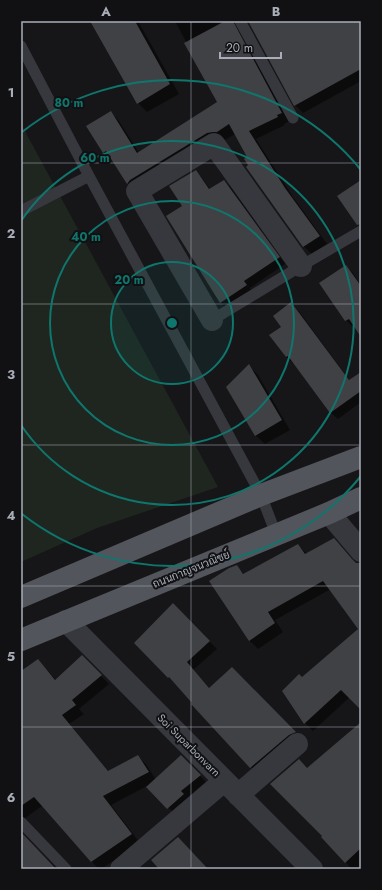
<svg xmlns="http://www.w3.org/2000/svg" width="382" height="890" viewBox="0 0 382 890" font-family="Jost,Sarabun,sans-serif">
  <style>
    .green { fill: #1e261f }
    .shadow { fill: #0007 }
    .building { fill: #404145 }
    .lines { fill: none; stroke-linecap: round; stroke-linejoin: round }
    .lane { stroke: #37383d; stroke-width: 11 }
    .street { stroke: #37383d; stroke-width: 22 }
    .primary { stroke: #53555c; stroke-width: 22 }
    .grid { fill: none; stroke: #a8adb8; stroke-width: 1; stroke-opacity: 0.55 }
    .ring { fill: none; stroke: #0f766e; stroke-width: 2 }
    .labels { text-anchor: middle; stroke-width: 4; stroke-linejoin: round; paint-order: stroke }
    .street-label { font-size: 11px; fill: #a8adb8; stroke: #111113 }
    .centre { fill: #0f766e; stroke: #111113; stroke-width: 2 }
    .ring-label { font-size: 12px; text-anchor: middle; font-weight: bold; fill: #0f766e; stroke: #111113; stroke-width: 4; stroke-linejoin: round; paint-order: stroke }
    .neatline { fill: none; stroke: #a8adb8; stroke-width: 1.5 }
    .grid-label { font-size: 13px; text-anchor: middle; font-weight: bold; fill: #a8adb8 }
  </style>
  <rect width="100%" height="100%" fill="#161618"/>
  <path class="green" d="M 21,124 L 218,487 L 97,528 L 21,562 Z"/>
  <path class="shadow" d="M 101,21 L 138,21 L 179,94 L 147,112 L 138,103 Z
    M 175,21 L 361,21 L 361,81 L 303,113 L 295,105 L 250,22 L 242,26 L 290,121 L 284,124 L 285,125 L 256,139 L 293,197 L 327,244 L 312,254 L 303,246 L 250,166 L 249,158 L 235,134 L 225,140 L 222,139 L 136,191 L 128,183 L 113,160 L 112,161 L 104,153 L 111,112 L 119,121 L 139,153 L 218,102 Z
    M 196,171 L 202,178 L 210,189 L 224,181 L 231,188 L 285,264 L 250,288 L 252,292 L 227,309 L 220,302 L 183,207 Z
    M 346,266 L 353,273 L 361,285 L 361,335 L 354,326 L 353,327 L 346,320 Z
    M 291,304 L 298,310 L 350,381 L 361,373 L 361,402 L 338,419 L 331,413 L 294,362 L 293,363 L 286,357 L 282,328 Z
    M 249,366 L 258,375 L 290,430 L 265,444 L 255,435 Z
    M 361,522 L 361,530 L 358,527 L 360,525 L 359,523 Z
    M 298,545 L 307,554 L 361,564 L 361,708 L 350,697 L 313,731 L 305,723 L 283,691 L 302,678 L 359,629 L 331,589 L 275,620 L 283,632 L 258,649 L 250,641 L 210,582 L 236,566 L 244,574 Z
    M 173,605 L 217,649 L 193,670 L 210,689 L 232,668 L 302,740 L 259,775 L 211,725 L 177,685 L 136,643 Z
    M 82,657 L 109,684 L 79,709 L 84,714 L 69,724 L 109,772 L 137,756 L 146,764 L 156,780 L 181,756 L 206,782 L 175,814 L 147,786 L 111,805 L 140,843 L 101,869 L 99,869 L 91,861 L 42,806 L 21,821 L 21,671 L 38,660 L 56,680 Z
    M 361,724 L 361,869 L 352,869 L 322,837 L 323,836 L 307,769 Z"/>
  <path class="building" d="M 90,21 L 135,21 L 170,84 L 137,104 Z
    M 225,21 L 233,21 L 282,113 L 277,115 L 278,117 L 249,131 L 285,188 L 320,236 L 303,247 L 246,167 L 248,165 L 244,159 L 247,157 L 229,124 L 217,132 L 213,132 L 207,133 L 130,180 L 127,184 L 106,151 L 103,153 L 86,126 L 111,111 L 137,153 L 217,102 L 184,43 Z
    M 248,21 L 361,21 L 361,69 L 294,106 Z
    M 196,170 L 209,189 L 224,180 L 280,257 L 244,281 L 247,285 L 220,303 L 166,216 L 182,206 L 169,186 Z
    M 361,180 L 361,224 L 357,225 L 337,196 Z
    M 346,265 L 361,286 L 361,337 L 349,319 L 345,321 L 319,283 Z
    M 291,302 L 349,380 L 361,372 L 361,391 L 330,413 L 288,356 L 286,357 L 269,335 L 281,327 L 273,316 Z
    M 249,364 L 282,420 L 255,436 L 226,387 Z
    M 334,538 L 352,559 L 356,563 L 361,563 L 361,710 L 341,690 L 304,724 L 282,691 L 299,674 L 302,677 L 358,629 L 323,581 L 268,612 L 275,623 L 249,641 L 209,581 L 229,568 L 237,565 L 243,574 L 298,544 L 305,554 Z
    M 173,603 L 210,641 L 187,662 L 209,688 L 232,667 L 296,732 L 289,735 L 250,768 L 191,704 L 192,703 L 169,677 L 168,678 L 134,643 Z
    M 82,655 L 102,675 L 72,700 L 76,705 L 62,715 L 108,771 L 138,755 L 149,772 L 103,796 L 132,834 L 91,862 L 34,797 L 21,806 L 21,671 L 38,659 L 55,680 Z
    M 361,722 L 361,848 L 345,863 L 321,837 L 322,836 L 270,784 L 299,759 L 307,768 Z
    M 181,755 L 201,775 L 181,791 L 184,794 L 167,809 L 146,787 Z
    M 21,832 L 56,869 L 21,869 Z
    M 178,837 L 208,869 L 159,869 L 151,860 Z"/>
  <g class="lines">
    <path class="lane" d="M 240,21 L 293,118
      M 21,46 L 89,176 L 261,495 L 276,534
      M 21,211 L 89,176
      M 212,320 L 301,266 L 361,231
      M 21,822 L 66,869"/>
    <path class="street" d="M 212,320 L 137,191 L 214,144 L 301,266
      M 329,513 L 361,551
      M 66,621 L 312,869
      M 238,795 L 297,744
      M 121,869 L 224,781"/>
    <path class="primary" d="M 21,597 L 261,495 L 361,457
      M 21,640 L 329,513 L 361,498"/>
  </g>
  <path class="grid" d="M 191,21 L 191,869M 21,163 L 361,163M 21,304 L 361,304M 21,445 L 361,445M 21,586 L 361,586M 21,727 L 361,727"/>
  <circle cx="172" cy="323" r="61" fill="#0f766e" fill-opacity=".12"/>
  <g class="ring">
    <circle cx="172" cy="323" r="61"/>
    <circle cx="172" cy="323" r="122"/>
    <path d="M21 221A182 182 0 1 1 21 425"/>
    <path d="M361 476A243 243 0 0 1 22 514M22 132A243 243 0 0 1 361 170"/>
  </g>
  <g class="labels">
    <g class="street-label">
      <text transform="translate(191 569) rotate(-22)" y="4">ถนนกาญจนวณิชย์</text>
      <text transform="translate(189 745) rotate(45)" y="4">Soi Suparbonvarn</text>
    </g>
  </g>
  <circle cx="172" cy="323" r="6" class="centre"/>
  <g class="ring-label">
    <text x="69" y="107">80 m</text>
    <text x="95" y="162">60 m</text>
    <text x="86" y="241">40 m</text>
    <text x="129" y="284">20 m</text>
  </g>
  <rect width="382" height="890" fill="none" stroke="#111113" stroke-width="44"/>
  <path d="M220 52v6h61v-6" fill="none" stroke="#a8adb8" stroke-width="2"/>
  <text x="226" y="52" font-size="12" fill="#a8adb8" stroke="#111113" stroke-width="3" paint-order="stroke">20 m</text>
  <rect x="22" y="22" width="338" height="846" class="neatline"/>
  <g class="grid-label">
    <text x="106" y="16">A</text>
    <text x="276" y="16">B</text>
    <text x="11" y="97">1</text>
    <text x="11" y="238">2</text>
    <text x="11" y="379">3</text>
    <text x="11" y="520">4</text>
    <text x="11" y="661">5</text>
    <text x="11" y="802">6</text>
  </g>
</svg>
